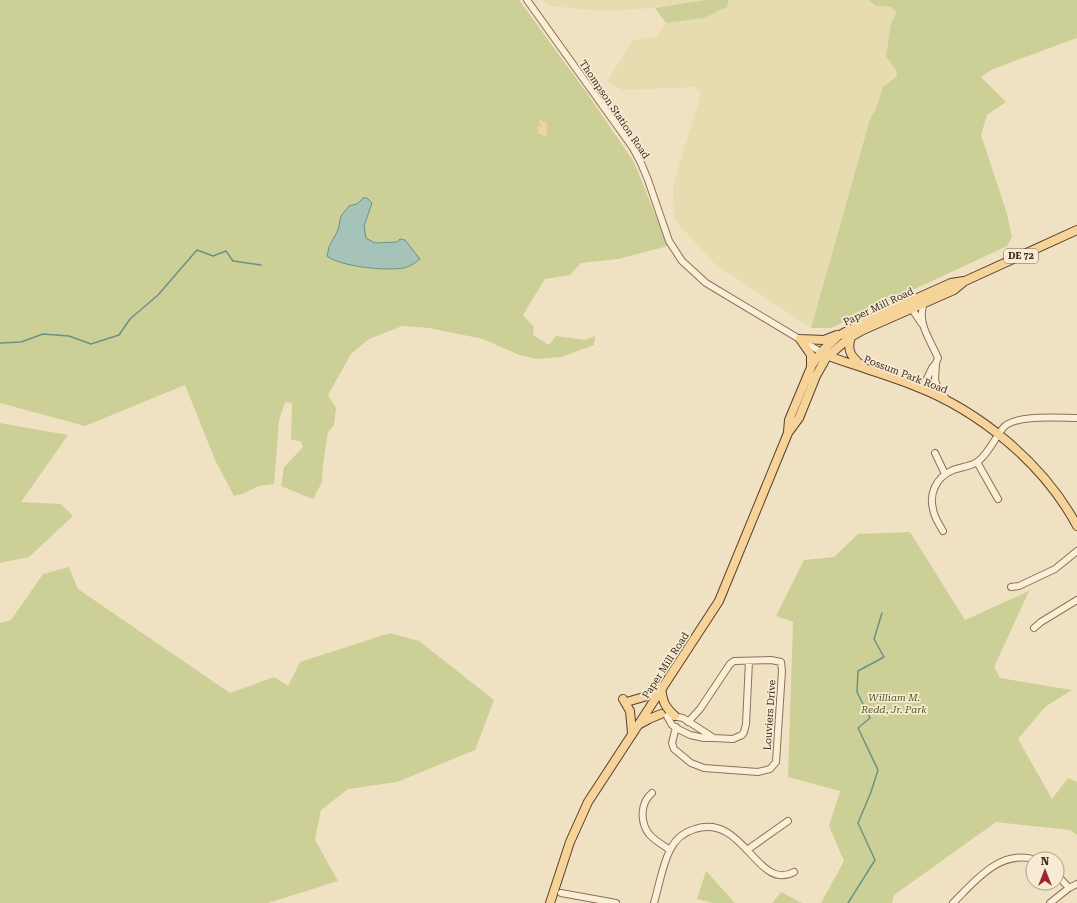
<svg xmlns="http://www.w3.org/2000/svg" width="1077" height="903" viewBox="0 0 1077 903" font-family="'Roboto Serif',serif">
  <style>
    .farmland { fill: #e7dbb0 }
    .green { fill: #ccd096 }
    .sand { fill: #eed59f }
    .water { fill: #a5c3b9; stroke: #6b9286 }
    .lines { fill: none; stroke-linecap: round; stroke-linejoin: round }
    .stream { stroke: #6b9286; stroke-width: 1.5 }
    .minor-casing { stroke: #8c7158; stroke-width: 8 }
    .major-casing { stroke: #5a3f2d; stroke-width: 10 }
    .minor { stroke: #fbeed7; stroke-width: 6 }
    .major { stroke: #f6d499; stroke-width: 8 }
    .labels { text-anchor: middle; stroke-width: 3.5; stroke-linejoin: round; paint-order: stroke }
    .shield { fill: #f8ebd3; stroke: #746454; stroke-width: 1 }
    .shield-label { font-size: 9px; font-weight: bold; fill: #3b2a1d }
    .street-label { font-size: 10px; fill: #3b2a1d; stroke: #f8ebd3 }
    .park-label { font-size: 10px; font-style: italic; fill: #4e5923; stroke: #f8ebd3 }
  </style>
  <rect width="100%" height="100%" fill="#f1e1c3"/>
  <path class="farmland" d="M 544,0 L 705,0 L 655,8 L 603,11 L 549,6 Z
    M 729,0 L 868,0 L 876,6 L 891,7 L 897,12 L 891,23 L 886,56 L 896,70 L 897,76 L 883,87 L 876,108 L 870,119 L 811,328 L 714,263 L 674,219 L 673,185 L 701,94 L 695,87 L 623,90 L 607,82 L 633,40 L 657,36 L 666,23 L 704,18 L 727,7 Z"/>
  <path class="green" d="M 0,0 L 519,0 L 589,96 L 634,162 L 668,246 L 618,259 L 581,263 L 570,275 L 545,279 L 523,315 L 534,327 L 533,335 L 549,345 L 556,336 L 585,340 L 595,336 L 594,345 L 561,357 L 537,359 L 519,355 L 483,339 L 429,328 L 402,326 L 369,339 L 351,354 L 328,395 L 336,408 L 334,425 L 328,432 L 323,465 L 322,482 L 313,499 L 281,486 L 284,467 L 303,447 L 301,441 L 291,440 L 292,403 L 285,402 L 279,420 L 274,484 L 259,486 L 242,494 L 234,496 L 215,460 L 185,385 L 85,426 L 0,403 Z
    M 705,0 L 729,0 L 727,7 L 704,18 L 666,23 L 655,8 Z
    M 868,0 L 1077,0 L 1077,38 L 993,69 L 981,77 L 1006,102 L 987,115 L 981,135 L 1007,214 L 1012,237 L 1007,246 L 831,328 L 811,328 L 870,119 L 876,108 L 883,87 L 897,76 L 896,70 L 886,56 L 891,23 L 897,12 L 891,7 L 876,6 Z
    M 0,423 L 68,435 L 21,502 L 61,504 L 73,516 L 29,557 L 0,563 Z
    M 910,532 L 965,620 L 1029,591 L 994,667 L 1000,678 L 1072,690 L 1045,707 L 1018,739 L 1052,799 L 1068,778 L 1077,782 L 1077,835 L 1070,830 L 996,822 L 894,895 L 892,903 L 821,903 L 844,861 L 829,826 L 840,791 L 788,777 L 793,622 L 776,616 L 804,560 L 834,557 L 858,534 Z
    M 69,567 L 78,589 L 230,693 L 274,677 L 288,686 L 300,662 L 390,633 L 419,641 L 494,700 L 475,750 L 397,782 L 348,789 L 321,810 L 315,840 L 338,881 L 268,903 L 0,903 L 0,623 L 11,620 L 43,574 Z
    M 706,871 L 735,903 L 713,903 L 697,899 Z
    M 781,892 L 802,903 L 772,903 Z"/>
  <path class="sand" d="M 540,119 L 547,124 L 547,134 L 545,136 L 539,134 L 537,129 L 538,126 L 542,127 L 541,124 L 539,123 Z"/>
  <path class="water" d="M 363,198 L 367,198 L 372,203 L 364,226 L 366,238 L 375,243 L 397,242 L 400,239 L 405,240 L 420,259 C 415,263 411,266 404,268 C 387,271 341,267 327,256 L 329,247 L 338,230 L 341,216 L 349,206 L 357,204 Z"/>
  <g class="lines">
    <path class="stream" d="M 0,343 L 21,342 L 43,334 L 69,336 L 91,344 L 119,335 L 130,319 L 158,295 L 197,250 L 213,256 L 226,251 L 233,261 L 261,265
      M 848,903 L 875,860 L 858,823 L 871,792 L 878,770 L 858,728 L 870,718 L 857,692 L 858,671 L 884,657 L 874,639 L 882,613"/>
    <g class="minor-casing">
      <path id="minor" d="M 527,0 L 633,148 L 641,163 L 648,180 L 669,241 L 682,261 L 706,283 L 821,352
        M 924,303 C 916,322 931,341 938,358 L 936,363 L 935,380 L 937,386 L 946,399
        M 912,309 L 922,324
        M 922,389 L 932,368 L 936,363
        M 935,453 L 945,474
        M 977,462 L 998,499
        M 943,531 C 939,524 934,517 933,509 C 929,494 936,478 951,471 C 959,467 970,467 977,462 C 987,456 995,438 1003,428 C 1014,414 1060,418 1077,418
        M 1011,587 L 1019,586 L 1055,569 L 1077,551
        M 1034,628 L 1041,622 L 1077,600
        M 667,716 L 672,725 L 678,729 L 690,735 L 704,738 L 714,738 L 733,739 L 742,735 L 744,732 L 746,724 L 749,661
        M 672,716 L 683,718 L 714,738
        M 676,727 L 672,743 L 674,749 L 691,763 L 704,768 L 758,772 L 770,769 L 776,762 L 782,671 L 781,662 L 771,660 L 734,661 L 730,664 L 700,709 L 688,722
        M 652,793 C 640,803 640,822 649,834 C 655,841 663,845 670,850
        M 747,850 L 788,821
        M 1057,875 L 1069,888
        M 561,893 L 616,903
        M 654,903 C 659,886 662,866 670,850 C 675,840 684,832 695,829 C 744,813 757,892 794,872
        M 953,903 C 974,882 999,850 1033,859
        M 1050,903 L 1069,888 L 1077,884"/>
    </g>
    <g class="major-casing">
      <path id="major" d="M 851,337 C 846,352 852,357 863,367
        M 800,339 L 824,340 L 837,335
        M 800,339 L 811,355 L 811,367
        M 821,352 C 831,358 843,361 855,365 C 875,372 895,378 915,386 C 980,411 1044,464 1077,526
        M 788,432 L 789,420 L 812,365 L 821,352 L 838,336 L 866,321 L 951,283 L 964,281
        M 661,688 C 663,702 664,706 675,716
        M 623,699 L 630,711 L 632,733
        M 630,701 L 647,696 L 661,687
        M 638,725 L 649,719 L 661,714
        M 550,903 L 570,842 L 588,802 L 719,601 L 788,433 L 799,418 L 816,376 L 826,358 L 849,338 L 863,330 L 954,290 L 965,281 L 1077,230"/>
    </g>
    <use href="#minor" class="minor"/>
    <use href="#major" class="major"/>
  </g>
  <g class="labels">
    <rect class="shield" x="1004" y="249" width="34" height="14" rx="3"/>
    <g class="shield-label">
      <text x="1021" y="259">DE 72</text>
    </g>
    <g class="street-label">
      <text transform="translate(615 109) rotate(56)" y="4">Thompson Station Road</text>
      <text transform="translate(878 306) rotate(-25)" y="4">Paper Mill Road</text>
      <text transform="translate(906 374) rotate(21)" y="4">Possum Park Road</text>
      <text transform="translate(665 665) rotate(-57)" y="4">Paper Mill Road</text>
      <text transform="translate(769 715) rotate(-86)" y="4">Louviers Drive</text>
    </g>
    <g class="park-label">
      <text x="894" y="701">William M.<tspan x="894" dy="12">Redd, Jr. Park</tspan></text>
    </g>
  </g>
  <g transform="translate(1045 871)"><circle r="19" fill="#f8ebd3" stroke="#ac9e8a"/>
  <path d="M0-3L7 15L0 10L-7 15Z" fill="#9f252c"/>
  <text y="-6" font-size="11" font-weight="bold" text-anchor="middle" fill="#3b2a1d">N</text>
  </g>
</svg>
